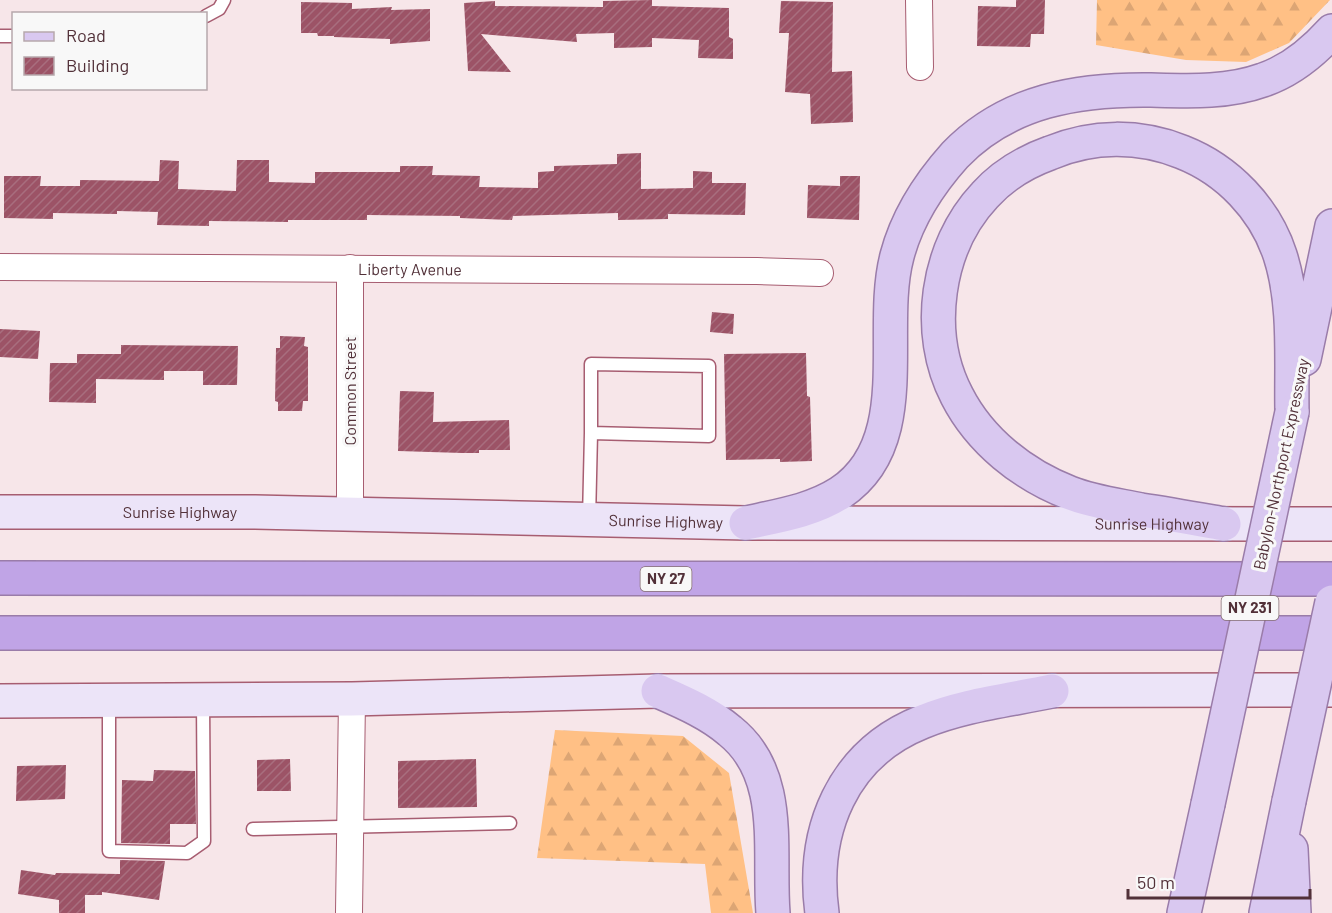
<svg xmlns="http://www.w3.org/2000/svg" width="1332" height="913" viewBox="0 0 1332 913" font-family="Barlow,sans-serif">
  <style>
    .forest { fill: url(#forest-firs) }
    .building { fill: url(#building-hatch) }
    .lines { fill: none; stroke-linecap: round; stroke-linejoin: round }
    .lane-casing { stroke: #a75d71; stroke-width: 15 }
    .street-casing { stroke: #a75d71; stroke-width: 28 }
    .secondary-casing { stroke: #a75d71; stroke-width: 36 }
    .primary-casing { stroke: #9a7ca9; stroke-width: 36 }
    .highway-casing { stroke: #9a7ca9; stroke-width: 36 }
    .lane { stroke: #fff; stroke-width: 12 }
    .street { stroke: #fff; stroke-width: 26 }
    .secondary { stroke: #ece4f8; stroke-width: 33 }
    .primary { stroke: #d9c8f0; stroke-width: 33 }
    .highway { stroke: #c0a4e6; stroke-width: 33 }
    .primary-bridge-casing { stroke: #9a7ca9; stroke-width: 36; stroke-linecap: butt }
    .primary-bridge { stroke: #d9c8f0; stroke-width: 33 }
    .labels { text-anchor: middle; stroke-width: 6; stroke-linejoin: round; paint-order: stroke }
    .shield { fill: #f8f8f8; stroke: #846d72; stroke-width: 1.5 }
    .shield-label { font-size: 15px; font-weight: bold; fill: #523139 }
    .street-label { font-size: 16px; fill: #523139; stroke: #f8f8f8 }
  </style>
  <defs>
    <pattern id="forest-firs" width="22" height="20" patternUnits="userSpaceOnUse" patternTransform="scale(1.5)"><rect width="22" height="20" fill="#ffc085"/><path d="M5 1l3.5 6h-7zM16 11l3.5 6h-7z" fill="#dca574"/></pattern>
    <pattern id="building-hatch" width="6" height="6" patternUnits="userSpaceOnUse" patternTransform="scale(1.5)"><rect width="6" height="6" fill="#9c5366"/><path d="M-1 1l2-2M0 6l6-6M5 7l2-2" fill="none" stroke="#a86e7e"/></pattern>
  </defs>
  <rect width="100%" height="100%" fill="#f7e6e9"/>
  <path class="forest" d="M 1097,0 L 1330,0 L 1289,43 L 1246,62 L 1186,60 L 1096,45 Z
    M 555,730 L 683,736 L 729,773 L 753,913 L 711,913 L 705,864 L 537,858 Z"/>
  <path class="building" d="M 652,0 L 652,6 L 729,8 L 729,37 L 733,39 L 733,59 L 698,58 L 699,40 L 652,38 L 652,47 L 614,48 L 614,33 L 576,34 L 577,42 L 481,34 L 511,72 L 468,71 L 464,3 L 495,1 L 495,6 L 603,7 L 603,1 Z
    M 1016,0 L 1045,0 L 1044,34 L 1031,34 L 1030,47 L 977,46 L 978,6 L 1016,7 Z
    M 781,1 L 833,2 L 832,72 L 852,71 L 853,122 L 811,124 L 810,94 L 785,92 L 789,33 L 779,33 Z
    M 301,2 L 352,3 L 352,9 L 392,7 L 391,10 L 430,9 L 430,41 L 390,44 L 390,39 L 334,37 L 334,36 L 318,36 L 317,33 L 301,33 Z
    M 641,153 L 641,189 L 693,188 L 693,171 L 712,172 L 712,183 L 746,183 L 745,215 L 668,214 L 668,219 L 618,220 L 618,213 L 513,216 L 512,220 L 460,218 L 460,216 L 367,215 L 367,220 L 288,220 L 288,222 L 209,221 L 209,226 L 157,225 L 158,212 L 117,211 L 117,214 L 53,213 L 53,219 L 4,218 L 4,176 L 41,176 L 40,186 L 80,186 L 80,180 L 159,181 L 160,160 L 179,161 L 178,189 L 236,191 L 237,160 L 269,160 L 269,182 L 315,183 L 315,172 L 400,172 L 400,166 L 433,166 L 432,175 L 480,176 L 479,187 L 538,188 L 538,172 L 554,171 L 554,166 L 617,164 L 617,154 Z
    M 840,176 L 860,176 L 859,220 L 807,218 L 808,185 L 840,186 Z
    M 712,312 L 734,314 L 733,334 L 710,332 Z
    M 0,329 L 40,331 L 38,359 L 0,357 Z
    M 280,336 L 305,337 L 304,346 L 308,347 L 308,401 L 303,401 L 302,411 L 278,411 L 278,402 L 275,401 L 276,348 L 280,348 Z
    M 121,345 L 238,346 L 237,385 L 203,385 L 203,371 L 164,371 L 164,380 L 96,379 L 96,403 L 49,402 L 50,363 L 77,363 L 77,354 L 121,354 Z
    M 806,353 L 807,396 L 810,397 L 812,461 L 780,462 L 780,459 L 726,460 L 724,354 Z
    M 400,391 L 434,392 L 433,422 L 509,420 L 510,450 L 479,450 L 479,453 L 462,453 L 398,451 Z
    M 290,759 L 291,791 L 257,791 L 257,760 Z
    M 476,759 L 477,807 L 398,808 L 398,761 Z
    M 66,765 L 65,799 L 16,801 L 17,766 Z
    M 154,770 L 195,771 L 196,824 L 170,824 L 170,844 L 121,843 L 122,780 L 153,781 Z
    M 120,860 L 165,861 L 159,900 L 102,892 L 102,895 L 85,895 L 85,913 L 59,913 L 59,900 L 18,894 L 21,870 L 55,875 L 56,873 L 120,874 Z"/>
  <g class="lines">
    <g class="lane-casing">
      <path id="lane" d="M 206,16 L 219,9 L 224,0
        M 0,36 L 14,36
        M 589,520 L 591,433 L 709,436 L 709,366 L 591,364 L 591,433
        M 109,702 L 109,851 L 187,853 L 204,841 L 203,701
        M 253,829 L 510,823"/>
    </g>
    <g class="street-casing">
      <g id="street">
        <path d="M 919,0 L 920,67"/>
        <path id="s1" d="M 0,267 L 757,271 L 820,273"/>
        <path d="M 350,268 L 350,514"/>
        <path d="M 349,913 L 352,699"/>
      </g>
    </g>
    <g class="secondary-casing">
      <g id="secondary">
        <path id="s2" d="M 0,512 L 255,512 L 746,523 L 1332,524"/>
        <path d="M 0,701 L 352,699 L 658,691 L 1332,690"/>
      </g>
    </g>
    <g class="primary-casing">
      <path id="primary" d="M 1304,359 L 1332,226
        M 746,523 C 778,516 812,511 840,493 C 917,442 877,331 897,256 C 907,218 929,184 955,155 C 1008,100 1079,89 1151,90 C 1188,91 1227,93 1263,80 C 1290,71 1313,52 1332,31
        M 1224,524 C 1196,519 1169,514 1141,510 C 1117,505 1093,502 1070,493 C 1023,475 980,441 957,396 C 924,333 936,247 985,195 C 1003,175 1025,162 1050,153 C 1093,135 1139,135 1182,152 C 1228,170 1265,209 1280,255 C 1296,304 1291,361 1292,412
        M 658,691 C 683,702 709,713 730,731 C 785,775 768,852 773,913
        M 1291,849 L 1294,913
        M 822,913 C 811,831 842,754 922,722 C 963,705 1009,700 1052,691
        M 1184,913 L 1208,804
        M 1266,913 L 1289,801"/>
    </g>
    <g class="highway-casing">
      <path id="highway" d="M 0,578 L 1332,579
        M 0,633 L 1332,633"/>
    </g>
    <use href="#lane" class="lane"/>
    <use href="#street" class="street"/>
    <use href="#secondary" class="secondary"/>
    <use href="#primary" class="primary"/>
    <use href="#highway" class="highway"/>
    <g class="primary-bridge-casing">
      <path id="primary-bridge" d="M 1289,801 L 1332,602
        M 1208,804 L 1292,412"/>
    </g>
    <use href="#primary-bridge" class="primary-bridge"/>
  </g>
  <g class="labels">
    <g class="shield">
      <rect x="640.5" y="567" width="51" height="24" rx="4.5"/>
      <rect x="1221.5" y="596" width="57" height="24" rx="4.5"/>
    </g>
    <g class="shield-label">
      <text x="666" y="584">NY 27</text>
      <text x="1250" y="613">NY 231</text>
    </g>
    <g class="street-label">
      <text dy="6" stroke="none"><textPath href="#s1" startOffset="410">Liberty Avenue</textPath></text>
      <text transform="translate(350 391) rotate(-90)" y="6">Common Street</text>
      <text transform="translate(1281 464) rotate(-78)" y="6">Babylon-Northport Expressway</text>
      <text dy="6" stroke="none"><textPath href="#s2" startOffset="180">Sunrise Highway</textPath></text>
      <text dy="6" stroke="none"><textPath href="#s2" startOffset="666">Sunrise Highway</textPath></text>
      <text dy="6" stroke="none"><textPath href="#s2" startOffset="1152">Sunrise Highway</textPath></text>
    </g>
  </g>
  <rect x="12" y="12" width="195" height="78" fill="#f8f8f8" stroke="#b6a8ac" stroke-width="1.5"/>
  <rect x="24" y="32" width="30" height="9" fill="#d9c8f0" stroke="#b6a8ac" stroke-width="1.5"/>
  <text x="66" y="42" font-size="18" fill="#523139">Road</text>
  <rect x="24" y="57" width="30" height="18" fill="url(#building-hatch)" stroke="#b6a8ac" stroke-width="1.5"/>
  <text x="66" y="72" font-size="18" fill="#523139">Building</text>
  <path d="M1128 889v9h182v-9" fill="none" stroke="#523139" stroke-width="3"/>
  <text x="1137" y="889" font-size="18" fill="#523139" stroke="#f8f8f8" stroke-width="4.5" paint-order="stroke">50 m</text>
</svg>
